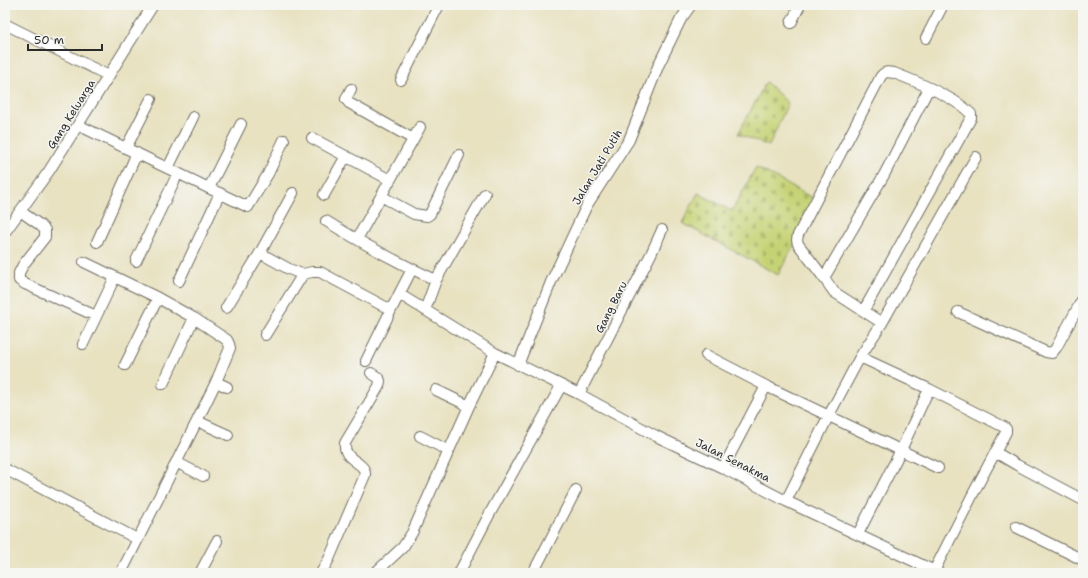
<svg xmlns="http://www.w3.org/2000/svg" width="1088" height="578" viewBox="0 0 1088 578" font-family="'Shantell Sans',sans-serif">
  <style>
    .cemetery { fill: url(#cemetery-stones); stroke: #787f50 }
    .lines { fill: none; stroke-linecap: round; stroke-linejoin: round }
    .street-casing { stroke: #6d6b60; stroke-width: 12 }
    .street { stroke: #fff; stroke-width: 10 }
    .labels { text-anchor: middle; stroke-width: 3; stroke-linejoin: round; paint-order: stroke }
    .street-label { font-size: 11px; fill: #2b2b2b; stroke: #f6f6f2 }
  </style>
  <defs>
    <pattern id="cemetery-stones" width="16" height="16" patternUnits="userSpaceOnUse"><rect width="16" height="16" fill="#c6d375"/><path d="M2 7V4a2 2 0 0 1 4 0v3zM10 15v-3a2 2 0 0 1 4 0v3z" fill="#aab565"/></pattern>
  </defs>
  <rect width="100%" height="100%" fill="#f6f6f2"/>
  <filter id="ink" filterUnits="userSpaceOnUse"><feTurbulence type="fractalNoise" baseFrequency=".025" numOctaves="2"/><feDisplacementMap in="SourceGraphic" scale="8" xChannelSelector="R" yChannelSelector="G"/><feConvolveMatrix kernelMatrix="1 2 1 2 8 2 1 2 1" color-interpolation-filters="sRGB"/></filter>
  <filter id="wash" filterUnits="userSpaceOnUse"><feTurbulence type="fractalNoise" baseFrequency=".012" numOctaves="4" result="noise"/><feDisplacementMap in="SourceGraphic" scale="16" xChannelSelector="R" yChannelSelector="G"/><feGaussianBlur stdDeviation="0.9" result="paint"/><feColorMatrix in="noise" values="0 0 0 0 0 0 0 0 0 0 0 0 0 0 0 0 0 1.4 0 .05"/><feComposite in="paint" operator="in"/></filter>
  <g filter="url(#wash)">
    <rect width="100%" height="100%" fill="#e8e2c1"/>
    <path class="cemetery" d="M 766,82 L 788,103 L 769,146 L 738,134 Z
      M 756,167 L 818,201 L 778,275 L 682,223 L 698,193 L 732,211 Z"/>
  </g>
  <g filter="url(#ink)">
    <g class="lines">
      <g class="street-casing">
        <path id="street" d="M 791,23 L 800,5
          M 5,24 L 109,76
          M 926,38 L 943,5
          M 401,80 L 439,5
          M 351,89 L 346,99 L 349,103 L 413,139
          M 78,125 L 248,207 L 268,174 L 284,140
          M 312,138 L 390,180
          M 126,148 L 151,99
          M 168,168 L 193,117
          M 209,188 L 241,124
          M 324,195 L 346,156
          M 381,196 L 414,214 L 427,216 L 430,214 L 459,155
          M 20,211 L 40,225 L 45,230 L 45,237 L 23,265 L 19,273 L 19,280 L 25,284 L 96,316
          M 326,221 C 362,243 398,263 436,280
          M 5,232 L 49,171 L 153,5
          M 357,239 L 420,127
          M 97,242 L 137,153
          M 260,253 L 289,269 L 299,273 L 303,274 L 312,272 L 320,272 L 391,310
          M 136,261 L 178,173
          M 84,262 L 115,277
          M 824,278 L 798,244 L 797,240 L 798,235 L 881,76 C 885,71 888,72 894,73 C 915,81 956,98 971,114 L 971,118 L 864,310
          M 179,281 L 220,193
          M 399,294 L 495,353 L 579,394 L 656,436 L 723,468 L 786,501 L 939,573
          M 226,308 L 260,253 L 293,193
          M 425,310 L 436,280 L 485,194
          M 958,312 L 1046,352 L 1052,353 L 1056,348 L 1083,298
          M 882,323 L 834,292 L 824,278 L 884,175 L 929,88
          M 265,335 L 303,274
          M 83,344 L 115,277 L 158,298 L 194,318 L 227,340 L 229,344 L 230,348 L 216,382 L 197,421 L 121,573
          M 706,355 L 766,386 L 938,468
          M 366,361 L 391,310 L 412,269
          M 125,365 L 158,298
          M 518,365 L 551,282 L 587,205 L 629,140 L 659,64 L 681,19 L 691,5
          M 216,382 L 227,387
          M 163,384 L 194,318
          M 929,389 L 1004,427 L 1006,429 L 1006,432 L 974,492 L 934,571
          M 436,390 L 469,406
          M 579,394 L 651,254 L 662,230
          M 197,421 L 228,435
          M 420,436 L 449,451
          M 995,452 L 1017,465 L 1083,500
          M 176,462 L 203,476
          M 723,468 L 766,386
          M 5,469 L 137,539
          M 786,501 L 829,415 L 860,357 L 882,323 L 976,157
          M 1016,527 L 1083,560
          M 858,534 L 901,450 L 929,389 L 860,357
          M 200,573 L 217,541
          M 321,573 L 329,559 L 365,475 C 366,461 343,462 345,443 L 379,386 L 380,381 L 379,378 L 371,373
          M 375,573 L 403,547 L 412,533 L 469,406 L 495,353
          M 459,573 L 489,515 L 561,386
          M 533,573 L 576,490"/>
      </g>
      <use href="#street" class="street"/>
    </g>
  </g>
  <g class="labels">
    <g class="street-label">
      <text transform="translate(71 114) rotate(-58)" y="4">Gang Keluarga</text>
      <text transform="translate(597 167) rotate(-59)" y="4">Jalan Jati Putih</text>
      <text transform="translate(611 307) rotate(-63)" y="4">Gang Baru</text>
      <text transform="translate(733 460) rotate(27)" y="4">Jalan Senakma</text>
    </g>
  </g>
  <rect width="1088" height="578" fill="none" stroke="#f6f6f2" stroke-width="20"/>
  <path d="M28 44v6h74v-6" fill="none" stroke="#2b2b2b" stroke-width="2"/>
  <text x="34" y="44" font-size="12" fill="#2b2b2b" stroke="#f6f6f2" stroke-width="3" paint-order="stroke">50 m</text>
</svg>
